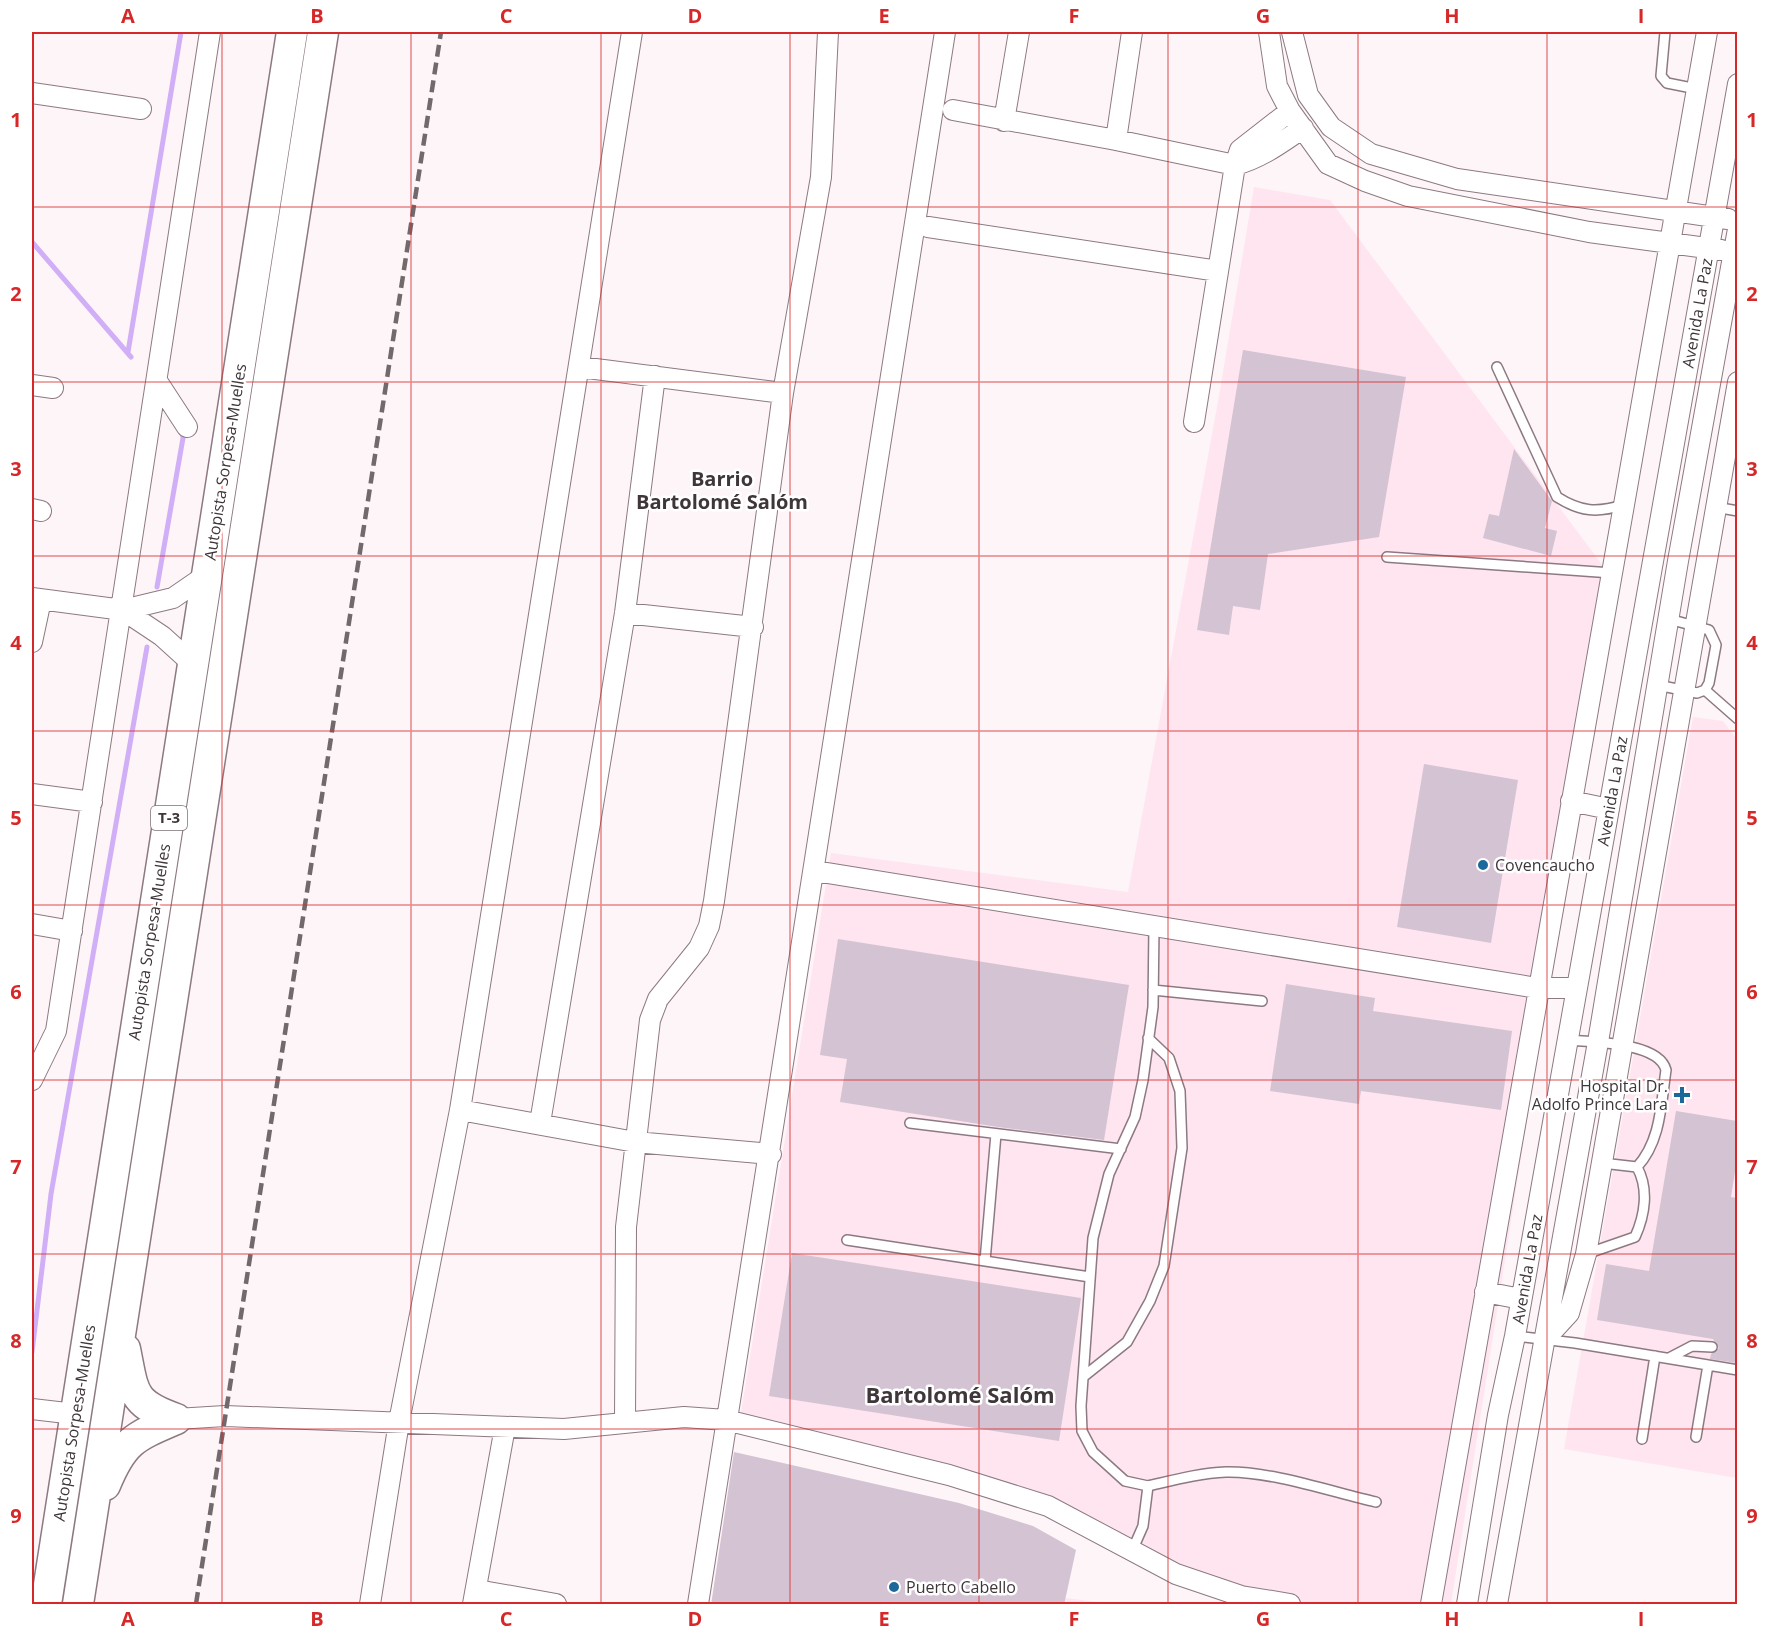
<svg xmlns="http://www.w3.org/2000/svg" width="1769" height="1636" viewBox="0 0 1769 1636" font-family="'Open Sans',sans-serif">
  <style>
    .built { fill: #fee5f0 }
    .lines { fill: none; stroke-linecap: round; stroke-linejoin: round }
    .stream { stroke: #d1aff6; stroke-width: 5 }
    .building { fill: #d4c3d3 }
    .lane-casing { stroke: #8d7982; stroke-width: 12 }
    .street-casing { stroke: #8d7982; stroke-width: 22 }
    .primary-casing { stroke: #8d7982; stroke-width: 33 }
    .lane { stroke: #fff; stroke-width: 9 }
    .street { stroke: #fff; stroke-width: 20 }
    .primary { stroke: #fff; stroke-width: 30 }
    .rail { stroke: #72696d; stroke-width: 4.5; stroke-dasharray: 12 6; stroke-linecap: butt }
    .grid { fill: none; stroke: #d62828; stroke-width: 1.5; stroke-opacity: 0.55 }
    .poi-dot { fill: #1c689a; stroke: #fff; stroke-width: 2 }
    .labels { text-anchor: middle; stroke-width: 5; stroke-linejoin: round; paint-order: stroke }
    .shield { fill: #fff; stroke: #797275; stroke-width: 1.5 }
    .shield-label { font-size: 15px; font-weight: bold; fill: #3f363a }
    .street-label { font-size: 16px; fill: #3f363a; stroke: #fff }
    .poi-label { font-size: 16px; fill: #3f363a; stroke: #fff; text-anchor: start }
    .quarter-label { font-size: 20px; font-weight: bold; fill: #3f363a; stroke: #fff }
    .district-label { font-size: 22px; font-weight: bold; fill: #3f363a; stroke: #fff }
    .neatline { fill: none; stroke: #d62828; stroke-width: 2 }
    .grid-label { font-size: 20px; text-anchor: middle; font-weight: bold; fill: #d62828 }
  </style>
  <rect width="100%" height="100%" fill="#fef5f9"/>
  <path class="built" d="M 1254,187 L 1330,200 L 1612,578 L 1451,1604 L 1306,1604 L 1289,1602 L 1192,1572 L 1059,1503 L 740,1419 L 831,853 L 1128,892 L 1219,396 Z
    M 1693,717 L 1723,721 L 1738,741 L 1737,1478 L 1564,1449 Z
    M 1065,1598 L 1114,1604 L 1064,1604 Z"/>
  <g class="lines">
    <path class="stream" d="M 32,242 L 131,357
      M 128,352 L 181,32
      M 157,587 L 183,438 L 182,429
      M 32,1352 L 51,1194 L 147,647"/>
  </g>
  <path class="building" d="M 1243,350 L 1406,377 L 1379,537 L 1268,554 L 1260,610 L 1233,606 L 1229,635 L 1197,630 Z
    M 1514,449 L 1552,501 L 1545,528 L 1557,531 L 1551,556 L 1483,538 L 1489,514 L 1499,516 Z
    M 1424,764 L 1518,780 L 1491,943 L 1397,927 Z
    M 838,939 L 1129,985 L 1104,1140 L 998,1127 L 840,1102 L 847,1059 L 820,1055 Z
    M 1286,984 L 1375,998 L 1373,1011 L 1512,1031 L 1501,1110 L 1361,1091 L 1359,1104 L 1270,1091 Z
    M 1676,1111 L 1737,1121 L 1737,1159 L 1731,1197 L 1737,1198 L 1737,1363 L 1710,1359 L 1711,1354 L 1719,1348 L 1713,1339 L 1597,1320 L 1606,1264 L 1649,1271 Z
    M 792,1253 L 1081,1298 L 1059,1441 L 769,1396 Z
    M 734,1452 L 959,1503 L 1033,1526 L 1076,1550 L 1064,1605 L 711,1605 Z"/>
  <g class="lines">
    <g class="lane-casing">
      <path id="lane" d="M 1665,32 L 1661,76 L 1667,83 L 1697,89
        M 1497,367 L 1557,497 C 1581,512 1597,513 1623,505
        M 1715,507 L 1738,511
        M 1387,557 L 1612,573
        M 1657,685 L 1697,693 L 1705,690 L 1709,683 L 1716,645 L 1709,630 L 1669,619
        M 1705,690 L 1738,719
        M 1153,990 L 1262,1001
        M 1567,1040 C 1592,1042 1659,1042 1666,1070 C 1661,1104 1661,1141 1637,1167 L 1602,1163
        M 910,1123 L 1121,1149
        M 847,1240 L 1090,1277
        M 1586,1254 L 1635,1237 C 1645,1215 1649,1189 1637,1167
        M 985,1261 L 996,1134
        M 1515,1336 L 1575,1343 L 1738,1370
        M 1669,1358 L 1692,1346 L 1712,1347
        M 1083,1377 L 1127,1342 L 1150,1301 L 1164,1266 L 1182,1148 L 1180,1091 L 1169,1058 L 1148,1038
        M 1696,1437 L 1708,1365
        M 1642,1439 L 1655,1356
        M 1148,1486 C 1174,1480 1200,1473 1226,1472 C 1271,1471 1332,1492 1376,1502
        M 1132,1551 L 1143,1526 L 1148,1486 L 1125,1481 L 1093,1452 L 1082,1431 L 1081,1406 L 1093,1238 L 1109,1174 L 1135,1117 L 1143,1080 L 1153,1007 L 1154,926"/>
    </g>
    <g class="street-casing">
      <path id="street" d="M 1269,32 L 1277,86 L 1290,111 L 1328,164 L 1365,181 L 1408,196 L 1589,232 L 1721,250
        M 1292,32 L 1308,95 L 1331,127 L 1371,154 L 1457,179 L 1728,219
        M 32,93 L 141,109
        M 953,110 L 1116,140 L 1235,165 C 1261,158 1281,143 1303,128
        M 1004,121 L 1019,32
        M 1116,140 L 1132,32
        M 928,227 L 1218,271
        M 580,367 L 783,393
        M 157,381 L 187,427
        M 32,385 L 53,388
        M 1194,422 L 1235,165 L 1240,150 L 1290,111
        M 32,509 L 41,511
        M 32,598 L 123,610 L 173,598 L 208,574
        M 123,610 L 162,636 L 194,665
        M 625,613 L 753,627
        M 32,642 L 41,600
        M 32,794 L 92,802
        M 1571,801 L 1609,809
        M 815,871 L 1537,988 L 1576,988
        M 32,924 L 72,931
        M 32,1080 L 56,1031 L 210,32
        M 460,1110 L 635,1142 L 771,1154
        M 540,1123 L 625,613 L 655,376
        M 1485,1292 L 1521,1299
        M 1546,1338 L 1569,1313 L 1586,1254 L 1738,382
        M 32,1409 L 75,1414
        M 176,1419 L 225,1416 L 564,1429 L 684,1417 L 726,1420 L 949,1475 L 1048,1506 L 1176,1574 L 1241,1596 L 1290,1604
        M 625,1421 L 626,1227 L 650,1020 L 658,999 L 699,948 L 709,926 L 714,901 L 783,393 L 821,177 L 828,32
        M 477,1590 L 556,1604
        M 370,1604 L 399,1422 L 460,1110 L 632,32
        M 473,1604 L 505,1427
        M 698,1604 L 945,32
        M 1431,1604 L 1707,32
        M 1467,1604 L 1498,1415 L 1515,1336 L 1738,84
        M 1497,1604 L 1598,1042 L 1678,561 L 1738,229"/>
    </g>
    <g class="primary-casing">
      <path id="primary" d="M 125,1349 C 134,1393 131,1403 176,1419
        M 105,1485 C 123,1441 134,1437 176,1419
        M 46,1604 L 292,32
        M 78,1604 L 323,32"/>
    </g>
    <use href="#lane" class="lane"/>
    <use href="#street" class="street"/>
    <use href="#primary" class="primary"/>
    <path class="rail" d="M 196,1604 L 441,32"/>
  </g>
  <path class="grid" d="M 222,32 L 222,1604M 411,32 L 411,1604M 601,32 L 601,1604M 790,32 L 790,1604M 979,32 L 979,1604M 1168,32 L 1168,1604M 1358,32 L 1358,1604M 1547,32 L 1547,1604M 32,207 L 1738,207M 32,382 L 1738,382M 32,556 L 1738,556M 32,731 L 1738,731M 32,905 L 1738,905M 32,1080 L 1738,1080M 32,1254 L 1738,1254M 32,1429 L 1738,1429"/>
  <g class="poi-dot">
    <circle cx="1483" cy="865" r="6"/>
    <path d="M1679 1086h6v6h6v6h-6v6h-6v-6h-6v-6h6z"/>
    <circle cx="894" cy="1587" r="6"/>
  </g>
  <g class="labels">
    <rect class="shield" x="151" y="806" width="36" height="24" rx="4.5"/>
    <g class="shield-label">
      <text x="169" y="823">T-3</text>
    </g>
    <g class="street-label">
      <text transform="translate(1697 313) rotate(-80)" y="6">Avenida La Paz</text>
      <text transform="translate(225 462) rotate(-81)" y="6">Autopista Sorpesa-Muelles</text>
      <text transform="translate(1612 791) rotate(-80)" y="6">Avenida La Paz</text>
      <text transform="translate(149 942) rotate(-81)" y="6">Autopista Sorpesa-Muelles</text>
      <text transform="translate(1527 1269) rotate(-80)" y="6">Avenida La Paz</text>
      <text transform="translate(74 1423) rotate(-81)" y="6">Autopista Sorpesa-Muelles</text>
    </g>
    <g class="poi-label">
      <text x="1495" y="871">Covencaucho</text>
      <text x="1668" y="1092" text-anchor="end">Hospital Dr.<tspan x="1668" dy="18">Adolfo Prince Lara</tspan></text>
      <text x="906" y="1593">Puerto Cabello</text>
    </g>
    <g class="quarter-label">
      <text x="722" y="486">Barrio<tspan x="722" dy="23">Bartolomé Salóm</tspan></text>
    </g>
    <g class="district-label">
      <text x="960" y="1403">Bartolomé Salóm</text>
    </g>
  </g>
  <rect width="1769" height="1636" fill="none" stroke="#ffffff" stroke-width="66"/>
  <rect x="33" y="33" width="1703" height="1570" class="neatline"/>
  <g class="grid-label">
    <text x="128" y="23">A</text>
    <text x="317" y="23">B</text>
    <text x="506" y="23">C</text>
    <text x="695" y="23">D</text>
    <text x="884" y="23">E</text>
    <text x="1074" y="23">F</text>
    <text x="1263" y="23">G</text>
    <text x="1452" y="23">H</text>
    <text x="1641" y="23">I</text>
    <text x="16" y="127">1</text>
    <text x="1752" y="127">1</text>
    <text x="16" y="301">2</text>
    <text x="1752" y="301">2</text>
    <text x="16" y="476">3</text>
    <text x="1752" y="476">3</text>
    <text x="16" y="650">4</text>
    <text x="1752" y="650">4</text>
    <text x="16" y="825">5</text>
    <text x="1752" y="825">5</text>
    <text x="16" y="999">6</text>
    <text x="1752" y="999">6</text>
    <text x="16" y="1174">7</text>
    <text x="1752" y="1174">7</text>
    <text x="16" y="1348">8</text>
    <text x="1752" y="1348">8</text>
    <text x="16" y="1523">9</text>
    <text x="1752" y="1523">9</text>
    <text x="128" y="1626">A</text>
    <text x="317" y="1626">B</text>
    <text x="506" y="1626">C</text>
    <text x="695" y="1626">D</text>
    <text x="884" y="1626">E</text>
    <text x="1074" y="1626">F</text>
    <text x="1263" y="1626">G</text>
    <text x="1452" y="1626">H</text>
    <text x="1641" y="1626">I</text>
  </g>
</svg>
